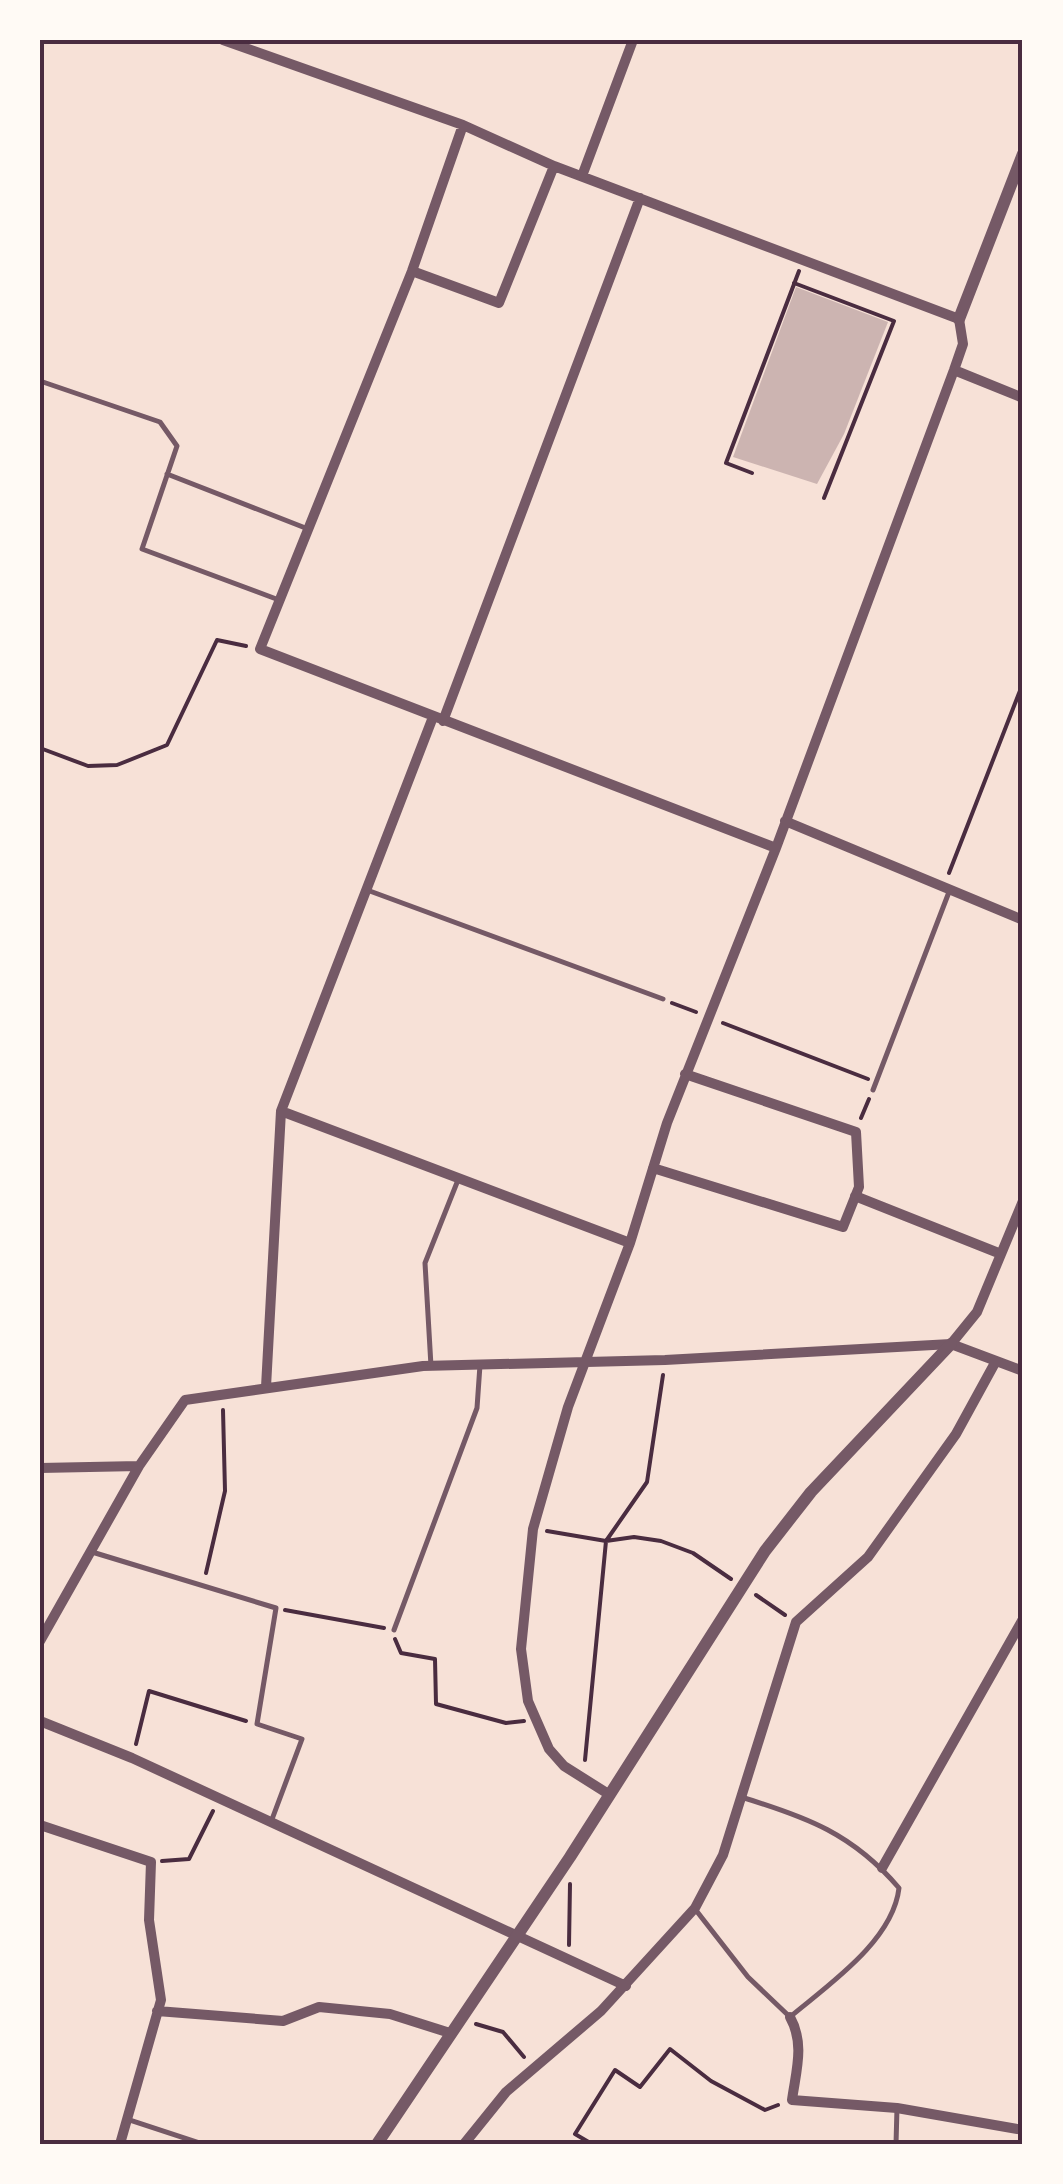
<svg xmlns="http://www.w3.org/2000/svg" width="1063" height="2184" viewBox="0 0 1063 2184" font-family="'Sofia Sans Condensed',sans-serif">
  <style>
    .building { fill: #ccb4b1 }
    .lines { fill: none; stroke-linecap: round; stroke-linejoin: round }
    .path { stroke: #4a2c40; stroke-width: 4 }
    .service { stroke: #755966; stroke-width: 5 }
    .minor { stroke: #755966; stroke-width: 10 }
    .tertiary { stroke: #755966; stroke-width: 12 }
    .neatline { fill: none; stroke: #4a2c40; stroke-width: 4 }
  </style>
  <rect width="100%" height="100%" fill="#f7e1d7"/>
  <path class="building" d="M 796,287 L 888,322 L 844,434 L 817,484 L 733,457 Z"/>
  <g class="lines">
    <path class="path" d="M 794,283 L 894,321 L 824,498
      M 752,473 L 726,463 L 799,271
      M 40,748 L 88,766 L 117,765 L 167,745 L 217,640 L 246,646
      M 949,873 L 1023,683
      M 672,1003 L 696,1012
      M 723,1023 L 868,1079
      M 861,1118 L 869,1099
      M 547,1531 L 606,1541 L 634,1537 L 661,1541 L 693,1553 L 731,1579
      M 206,1573 L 225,1491 L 223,1410
      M 756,1595 L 785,1615
      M 285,1610 L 384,1628
      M 395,1639 L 401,1653 L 435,1659 L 436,1704 L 506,1723 L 524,1721
      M 136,1744 L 149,1691 L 246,1721
      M 585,1760 L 606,1541 L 647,1482 L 663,1375
      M 162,1861 L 189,1859 L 213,1811
      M 569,1945 L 570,1884
      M 476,2024 L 503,2032 L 524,2057
      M 592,2144 L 575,2134 L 615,2070 L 640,2087 L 670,2049 L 711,2081 L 765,2110 L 778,2105"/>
    <path class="service" d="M 40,381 L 160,422 L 177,446 L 142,549 L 279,600
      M 167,474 L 308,529
      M 367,890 L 663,999
      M 873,1090 L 949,892
      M 431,1366 L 425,1263 L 458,1180
      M 92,1552 L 276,1608 L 257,1724 L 302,1739 L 271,1822
      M 394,1630 L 477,1408 L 480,1365
      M 695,1909 L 748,1977 L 790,2017 C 828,1985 893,1941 899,1888 C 853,1834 807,1817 741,1797
      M 130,2120 L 203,2144
      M 896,2144 L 897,2108"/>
    <path class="minor" d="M 223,40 L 463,125 L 554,166 L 959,319 L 963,344 L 954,370 L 776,848 L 667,1123 L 630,1243 L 568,1407 L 533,1529 L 521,1649 L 528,1701 L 549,1749 L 564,1766 L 610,1795
      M 463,125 L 412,271 L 260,649 L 776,848
      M 582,176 L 633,40
      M 412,271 L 499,303 L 554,166
      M 954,370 L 1023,398
      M 443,721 L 640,198
      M 785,821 L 1023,920
      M 281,1111 L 630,1243
      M 653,1168 L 843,1227 L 859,1187 L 856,1132 L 685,1074
      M 855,1196 L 1001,1254
      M 951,1344 L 977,1312 L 1023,1201
      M 266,1387 L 281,1111 L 433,717
      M 40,1468 L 139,1466
      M 40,1641 L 139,1466 L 185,1400 L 423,1366 L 665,1360 L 951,1344 L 1023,1371
      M 40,1721 L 132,1758 L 626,1986
      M 40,1825 L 151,1862 L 149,1920 L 161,2000 L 120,2144
      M 882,1868 L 1023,1619
      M 157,2011 L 283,2021 L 319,2007 L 390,2014 L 450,2033
      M 790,2017 C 805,2044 796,2071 792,2100 L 897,2108 L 1023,2130
      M 464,2144 L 506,2092 L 601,2011 L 695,1908 L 723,1855 L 796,1622 L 868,1557 L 956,1434 L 996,1361"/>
    <path class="tertiary" d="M 959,319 L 1023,154
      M 377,2144 L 570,1857 L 765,1551 L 811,1492 L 951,1344"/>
  </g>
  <rect width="1063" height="2184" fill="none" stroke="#fffaf5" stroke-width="85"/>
  <rect x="42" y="42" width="978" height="2100" class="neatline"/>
</svg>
